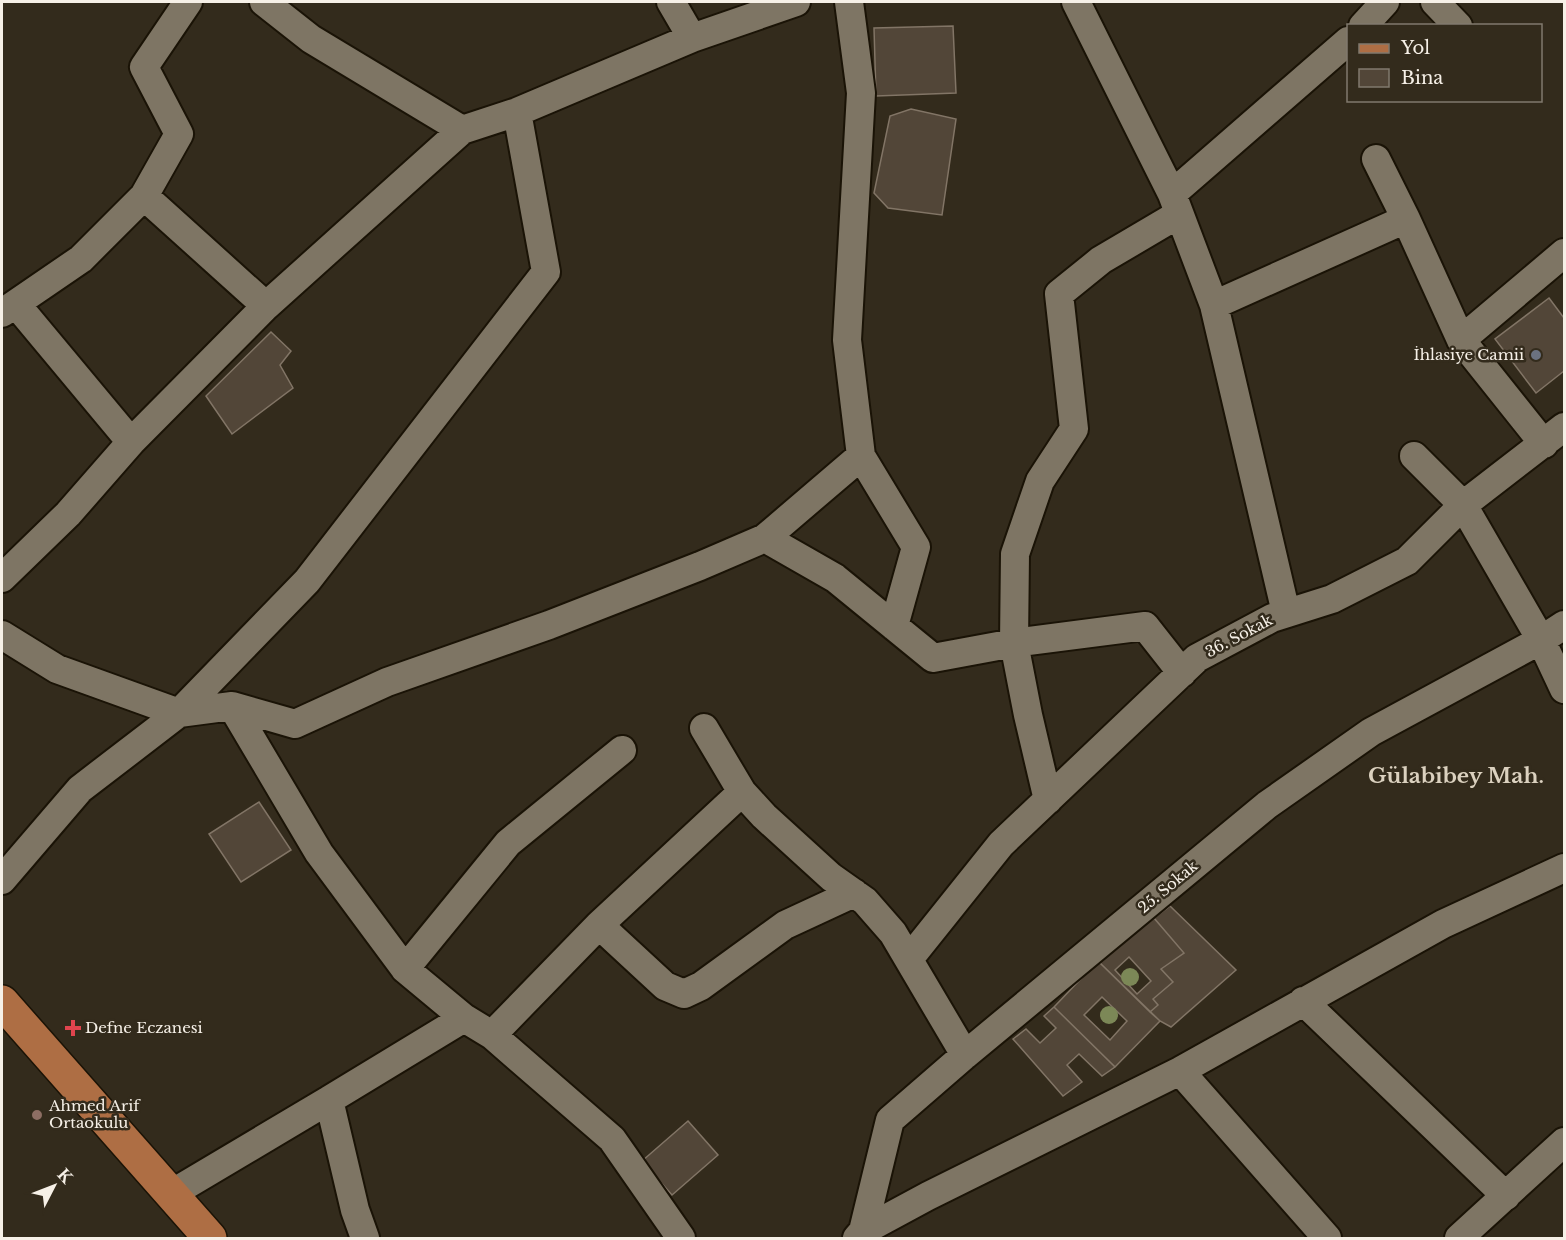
<svg xmlns="http://www.w3.org/2000/svg" width="1566" height="1240" viewBox="0 0 1566 1240" font-family="'Libre Baskerville',serif">
  <style>
    .building { fill: #524638; stroke: #827566; stroke-width: 1.5; fill-rule: evenodd }
    .lines { fill: none; stroke-linecap: round; stroke-linejoin: round }
    .minor-casing { stroke: #1a1306; stroke-width: 32 }
    .major-casing { stroke: #1a1306; stroke-width: 36 }
    .minor { stroke: #7e7564; stroke-width: 28 }
    .major { stroke: #ae6e44; stroke-width: 33 }
    .tree { fill: #7c8857 }
    .worship-dot { fill: #6b7280; stroke: #332b1c; stroke-width: 2 }
    .health-dot { fill: #e0444e; stroke: #332b1c; stroke-width: 2 }
    .education-dot { fill: #8d6e63; stroke: #332b1c; stroke-width: 2 }
    .labels { text-anchor: middle; stroke-width: 5; stroke-linejoin: round; paint-order: stroke }
    .poi-label { font-size: 15px; fill: #f6f0e7; stroke: #332b1c; text-anchor: start }
    .street-label { font-size: 15px; fill: #f6f0e7; stroke: #332b1c }
    .district-label { font-size: 21px; font-weight: bold; fill: #dbd1bf; stroke: #332b1c }
  </style>
  <rect width="100%" height="100%" fill="#332b1c"/>
  <path class="building" d="M 953,26 L 956,93 L 876,96 L 874,28 Z
    M 911,109 L 956,119 L 942,215 L 888,208 L 874,193 L 890,116 Z
    M 1549,298 L 1564,318 L 1564,371 L 1536,393 L 1495,339 Z
    M 271,332 L 291,351 L 280,365 L 293,388 L 232,434 L 206,396 Z
    M 259,802 L 291,850 L 241,882 L 209,834 Z
    M 1170,906 L 1236,970 L 1171,1027 L 1160,1021 L 1150,1012 L 1158,1005 L 1153,999 L 1173,982 L 1161,969 L 1184,953 L 1154,918 Z
    M 1154,918 L 1184,953 L 1161,969 L 1173,982 L 1153,999 L 1158,1005 L 1150,1012 L 1098,961 ZM 1129,957 L 1151,981 L 1137,994 L 1115,970 Z
    M 1098,961 L 1160,1021 L 1115,1067 L 1054,1007 ZM 1102,997 L 1127,1021 L 1110,1040 L 1084,1015 Z
    M 1054,1007 L 1115,1067 L 1102,1076 L 1079,1054 L 1067,1065 L 1082,1082 L 1063,1096 L 1013,1039 L 1026,1029 L 1040,1043 L 1056,1028 L 1044,1016 Z
    M 688,1121 L 718,1155 L 672,1195 L 642,1161 Z"/>
  <g class="lines">
    <g class="minor-casing">
      <path id="minor" d="M 264,2 L 311,39 L 462,130
        M 671,2 L 692,38
        M 1076,2 L 1172,194 L 1214,305 L 1286,613
        M 1435,2 L 1458,26
        M 1363,26 L 1385,2
        M 1376,159 L 1406,219
        M 1172,194 L 1348,41
        M 144,196 L 266,306
        M 16,304 L 131,442
        M 1214,305 L 1406,219 L 1461,340 L 1544,444
        M 2,313 L 81,259 L 144,196 L 179,134 L 144,67 L 188,2
        M 1461,340 L 1564,253
        M 861,456 L 916,547 L 894,626
        M 1414,456 L 1463,505 L 1541,640 L 1564,689
        M 765,538 L 861,456 L 847,340 L 861,93 L 849,2
        M 2,578 L 68,514 L 131,442 L 266,306 L 462,130 L 517,112 L 692,38 L 796,2
        M 2,635 L 57,669 L 179,713 L 80,789 L 2,880
        M 232,706 L 319,853 L 405,969 L 464,1018 L 492,1035 L 612,1139 L 681,1238
        M 179,713 L 232,706 L 295,724 L 387,682 L 549,625 L 700,566 L 765,538 L 835,578 L 933,658 L 1014,643 L 1145,626 L 1182,673
        M 179,713 L 307,581 L 546,272 L 517,112
        M 704,728 L 742,792 L 764,816 L 831,877 L 865,901 L 893,933 L 965,1055
        M 1048,800 L 1028,715 L 1014,643 L 1015,554 L 1040,481 L 1074,429 L 1059,294 L 1101,260 L 1179,214
        M 599,925 L 665,986 L 684,994 L 701,986 L 785,925 L 854,893
        M 909,959 L 1001,844 L 1197,658 L 1272,618 L 1332,599 L 1407,561 L 1463,505 L 1564,427
        M 405,969 L 508,843 L 622,750
        M 1303,1001 L 1506,1196
        M 492,1035 L 599,925 L 742,792
        M 1180,1071 L 1327,1238
        M 329,1100 L 464,1018
        M 171,1194 L 329,1100 L 355,1210 L 365,1238
        M 863,1231 L 890,1120 L 965,1055 L 1267,805 L 1371,732 L 1541,640 L 1564,625
        M 857,1238 L 863,1231 L 928,1196 L 1180,1071 L 1443,924 L 1564,868
        M 1459,1238 L 1564,1142"/>
    </g>
    <g class="major-casing">
      <path id="major" d="M 2,1002 L 210,1238"/>
    </g>
    <use href="#minor" class="minor"/>
    <use href="#major" class="major"/>
  </g>
  <g class="tree">
    <circle cx="1130" cy="977" r="9"/>
    <circle cx="1109" cy="1015" r="9"/>
  </g>
  <circle class="worship-dot" cx="1536" cy="355" r="6"/>
  <path class="health-dot" d="M70 1019h6v6h6v6h-6v6h-6v-6h-6v-6h6z"/>
  <circle class="education-dot" cx="37" cy="1115" r="6"/>
  <g class="labels">
    <g class="poi-label">
      <text x="1524" y="360" text-anchor="end">İhlasiye Camii</text>
      <text x="85" y="1033">Defne Eczanesi</text>
      <text x="49" y="1111">Ahmed Arif<tspan x="49" dy="17">Ortaokulu</tspan></text>
    </g>
    <g class="street-label">
      <text transform="translate(1239 636) rotate(-28)" y="5">36. Sokak</text>
      <text transform="translate(1168 887) rotate(-40)" y="5">25. Sokak</text>
    </g>
    <g class="district-label">
      <text x="1456" y="783">Gülabibey Mah.</text>
    </g>
  </g>
  <rect width="1566" height="1240" fill="none" stroke="#f6f0e7" stroke-width="6"/>
  <rect x="1347" y="24" width="195" height="78" fill="#332b1c" stroke="#817a6d" stroke-width="1.5"/>
  <rect x="1359" y="44" width="30" height="9" fill="#ae6e44" stroke="#817a6d" stroke-width="1.5"/>
  <text x="1401" y="54" font-size="18" fill="#f6f0e7">Yol</text>
  <rect x="1359" y="69" width="30" height="18" fill="#524638" stroke="#817a6d" stroke-width="1.5"/>
  <text x="1401" y="84" font-size="18" fill="#f6f0e7">Bina</text>
  <g transform="translate(54 1186) rotate(48)" stroke="#332b1c" stroke-width="4.5" paint-order="stroke">
  <path d="M0-4.5L10 22L0 15L-10 22Z" fill="#f6f0e7"/>
  <text y="-9" font-size="16" font-weight="bold" text-anchor="middle" fill="#f6f0e7">K</text>
  </g>
</svg>
